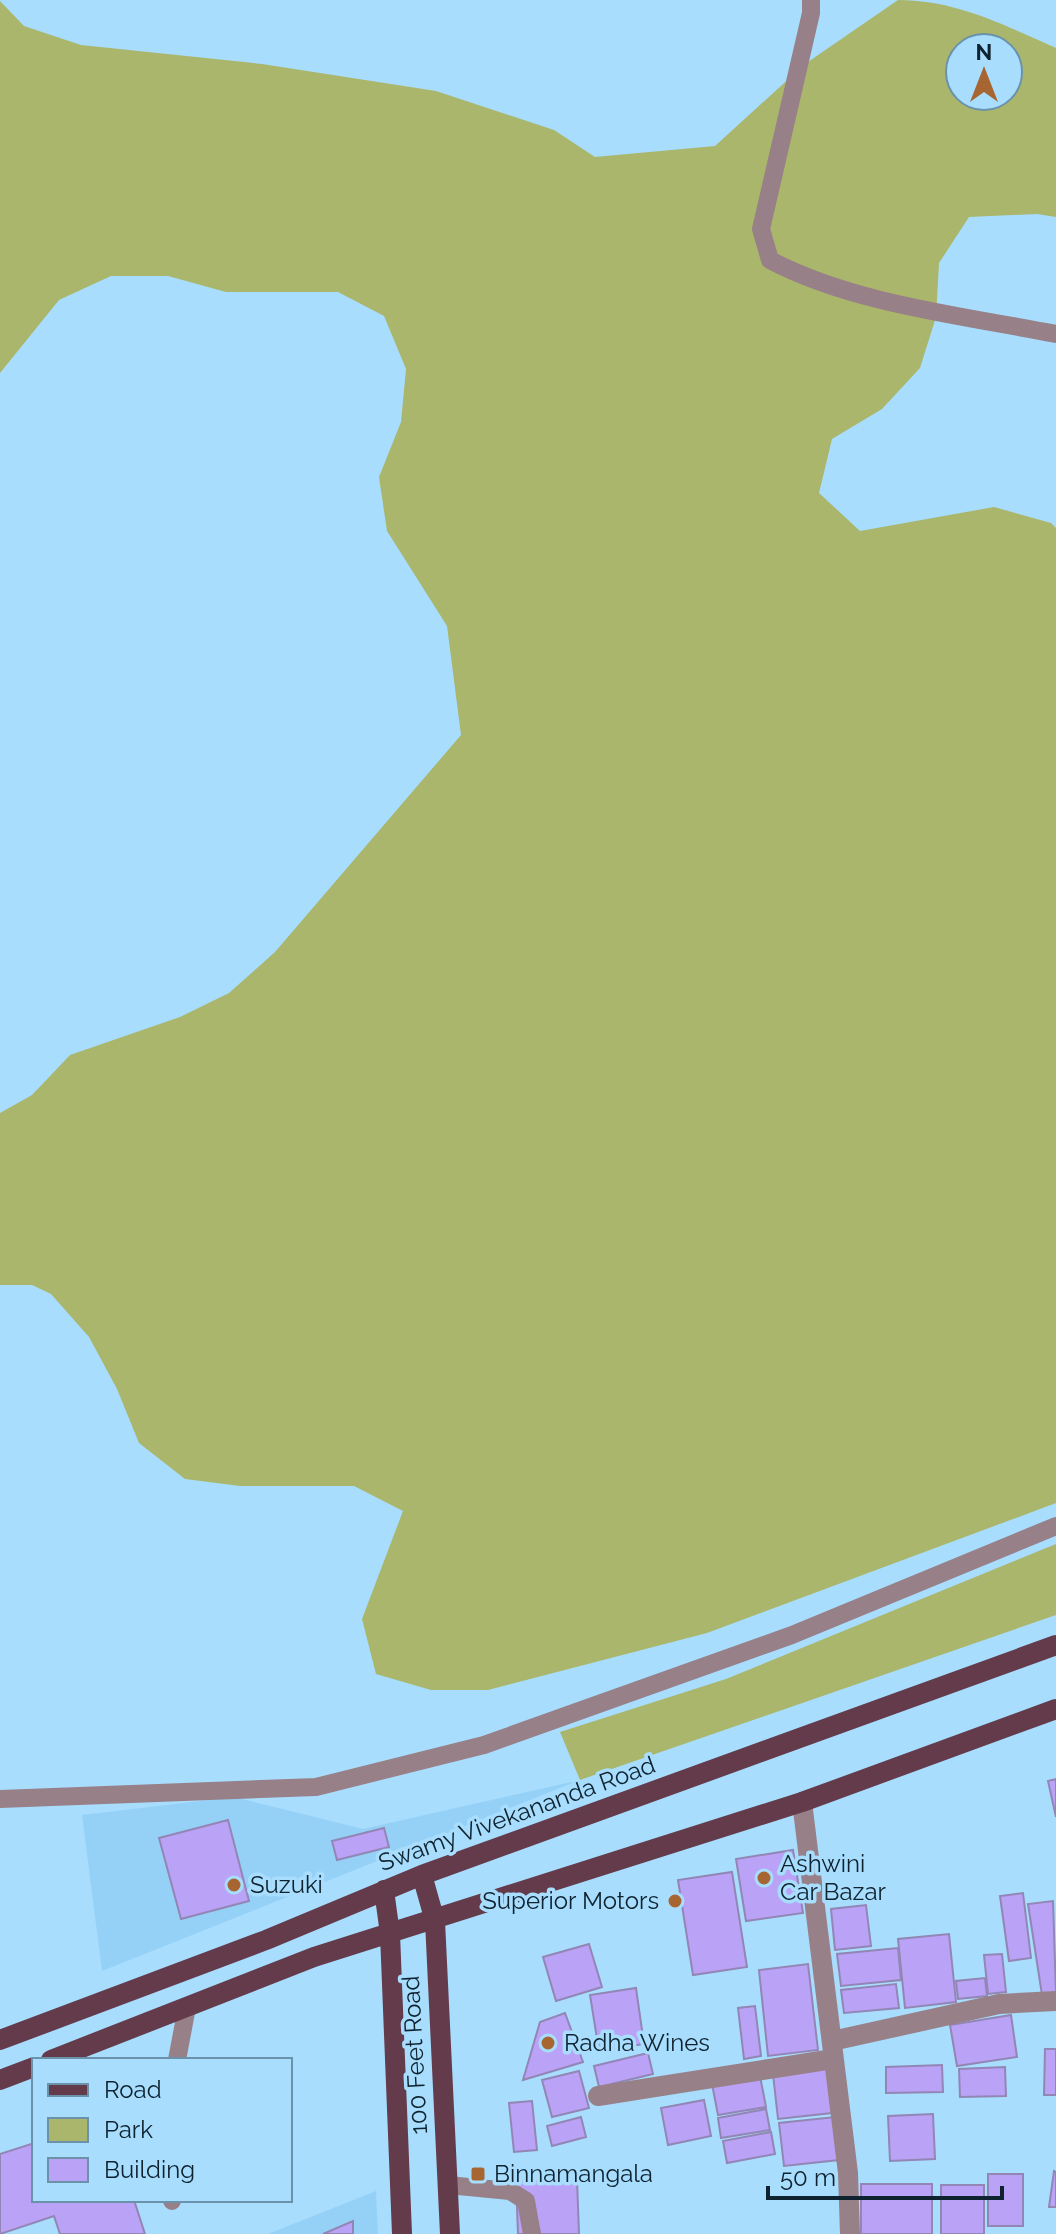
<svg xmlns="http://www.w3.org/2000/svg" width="1056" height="2234" viewBox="0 0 1056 2234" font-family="Raleway,sans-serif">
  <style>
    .built { fill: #95d1f7 }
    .green { fill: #aab66b; fill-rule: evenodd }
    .building { fill: #baa2f7; stroke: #9286b5; stroke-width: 2 }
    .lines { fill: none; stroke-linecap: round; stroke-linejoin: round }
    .service { stroke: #988088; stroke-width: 18 }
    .minor { stroke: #988088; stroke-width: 20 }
    .primary { stroke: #633b4a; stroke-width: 20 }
    .poi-dot { fill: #a76531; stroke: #a8ddfe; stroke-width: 3 }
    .labels { text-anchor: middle; stroke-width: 7; stroke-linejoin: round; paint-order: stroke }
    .street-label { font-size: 24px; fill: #0e232f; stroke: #a8ddfe }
    .poi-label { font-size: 24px; fill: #0e232f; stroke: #a8ddfe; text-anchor: start }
  </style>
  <rect width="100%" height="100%" fill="#a8ddfe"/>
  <path class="built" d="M 580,1780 L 102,1971 L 82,1815 L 234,1797 L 363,1829 Z
    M 376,2191 L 378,2234 L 268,2234 Z"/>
  <path class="green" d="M 898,0 C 956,0 1004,25 1056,48 L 1056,217 L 1037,214 L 969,217 L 939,263 L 936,317 L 920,368 L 882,409 L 832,439 L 819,493 L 860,531 L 994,507 L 1051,523 L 1056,528 L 1056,1503 L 707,1633 L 488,1690 L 431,1690 L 376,1674 L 362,1619 L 403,1511 L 354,1486 L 240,1486 L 185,1479 L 139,1443 L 117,1389 L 89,1337 L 51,1294 L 32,1285 L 0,1285 L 0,1113 L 32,1095 L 70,1055 L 180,1017 L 229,993 L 275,952 L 461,735 L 447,626 L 387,531 L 379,477 L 401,422 L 406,369 L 384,316 L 338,292 L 226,292 L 168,276 L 111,276 L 59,300 L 0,373 L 0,1 L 24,26 L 81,45 L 262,64 L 436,91 L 554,130 L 595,157 L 715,146 L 805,64 ZM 960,48 L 1008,48 L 1008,96 L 960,96 Z
    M 1056,1544 L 1056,1615 L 580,1780 L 560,1732 L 726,1679 Z"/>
  <path class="building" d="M 1056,1779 L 1056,1817 L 1048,1781 Z
    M 228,1820 L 249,1901 L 181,1919 L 159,1838 Z
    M 384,1828 L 389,1847 L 337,1860 L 332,1841 Z
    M 793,1850 L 803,1913 L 746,1921 L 736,1859 Z
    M 732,1872 L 747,1967 L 693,1975 L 678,1880 Z
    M 1023,1893 L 1031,1958 L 1009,1961 L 1000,1896 Z
    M 1053,1901 L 1056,1993 L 1042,1995 L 1028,1904 Z
    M 866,1905 L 871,1946 L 835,1950 L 831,1909 Z
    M 949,1934 L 956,2002 L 905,2008 L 898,1939 Z
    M 589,1944 L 602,1987 L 556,2001 L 543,1957 Z
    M 898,1948 L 901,1980 L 841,1986 L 837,1954 Z
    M 1002,1954 L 1006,1992 L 988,1994 L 984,1955 Z
    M 808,1964 L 818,2050 L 768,2056 L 759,1970 Z
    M 985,1978 L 987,1996 L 958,1999 L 956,1981 Z
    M 896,1984 L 899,2008 L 844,2013 L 841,1990 Z
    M 636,1988 L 644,2044 L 599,2051 L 590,1995 Z
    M 755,2006 L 761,2056 L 744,2059 L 738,2008 Z
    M 565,2013 L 583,2062 L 523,2080 L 540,2022 Z
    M 1011,2015 L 1017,2057 L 957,2066 L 950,2025 Z
    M 1045,2049 L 1056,2049 L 1056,2095 L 1044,2095 Z
    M 648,2053 L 653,2074 L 599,2087 L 594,2066 Z
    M 942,2065 L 943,2092 L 886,2093 L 886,2067 Z
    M 1005,2067 L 1006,2096 L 960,2097 L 959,2069 Z
    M 827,2068 L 832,2113 L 778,2119 L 773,2074 Z
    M 579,2071 L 589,2108 L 552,2117 L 542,2080 Z
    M 760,2076 L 766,2107 L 718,2115 L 712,2084 Z
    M 704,2100 L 711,2136 L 668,2145 L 661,2108 Z
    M 532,2101 L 537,2150 L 514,2152 L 509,2103 Z
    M 766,2109 L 770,2130 L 721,2138 L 718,2118 Z
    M 933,2114 L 935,2159 L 890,2161 L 888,2116 Z
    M 581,2117 L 586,2137 L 552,2146 L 547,2126 Z
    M 835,2117 L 839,2160 L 784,2166 L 779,2123 Z
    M 771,2132 L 775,2154 L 727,2163 L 723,2141 Z
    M 34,2143 L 34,2200 L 134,2200 L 145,2234 L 60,2234 L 54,2216 L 0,2234 L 0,2154 Z
    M 1054,2171 L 1056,2172 L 1056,2207 L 1049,2207 Z
    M 988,2174 L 1023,2174 L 1023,2226 L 988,2226 Z
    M 577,2179 L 579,2234 L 518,2234 L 516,2182 Z
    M 861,2184 L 932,2184 L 932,2234 L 861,2234 Z
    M 941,2185 L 984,2185 L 984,2234 L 941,2234 Z
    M 353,2221 L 353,2234 L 323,2234 Z"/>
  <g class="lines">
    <path class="service" d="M 811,0 L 811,13 L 761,229 L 770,260 C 853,304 965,316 1056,334
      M 0,1799 L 316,1787 L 484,1745 L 792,1635 L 1056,1526
      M 177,2060 L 187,2007
      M 448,2185 L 510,2191 L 526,2201 L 532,2234
      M 172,2201 L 172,2200"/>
    <path class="minor" d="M 802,1802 L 848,2173 L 850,2234
      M 832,2041 L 999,2004 L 1056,2001
      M 598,2096 L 833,2059"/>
    <path class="primary" d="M 422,1875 L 435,1921 L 450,2234
      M 384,1890 L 390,1934 L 402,2234
      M 0,2040 L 266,1940 L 422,1875 L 1056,1645
      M 51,2060 L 314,1957 L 802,1802 L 1056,1709
      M 0,2080 L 34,2067"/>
  </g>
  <g class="poi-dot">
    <circle cx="764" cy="1878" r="8"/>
    <circle cx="234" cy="1885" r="8"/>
    <circle cx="675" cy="1901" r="8"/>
    <circle cx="548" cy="2043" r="8"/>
    <rect x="470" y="2166" width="16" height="16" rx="4"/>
  </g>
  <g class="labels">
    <g class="street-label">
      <text transform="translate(517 1814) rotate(-20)" y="8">Swamy Vivekananda Road</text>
      <text transform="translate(415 2055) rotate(-93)" y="8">100 Feet Road</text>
    </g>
    <g class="poi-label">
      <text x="780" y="1872">Ashwini<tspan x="780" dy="28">Car Bazar</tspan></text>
      <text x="250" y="1893">Suzuki</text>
      <text x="659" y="1909" text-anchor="end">Superior Motors</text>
      <text x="564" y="2051">Radha Wines</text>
      <text x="494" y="2182">Binnamangala</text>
    </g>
  </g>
  <rect x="32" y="2058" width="260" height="144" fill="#a8ddfe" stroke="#6a93ab" stroke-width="2"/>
  <rect x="48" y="2084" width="40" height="12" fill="#633b4a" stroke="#6a93ab" stroke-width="2"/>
  <text x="104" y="2098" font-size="24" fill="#0e232f">Road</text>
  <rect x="48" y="2118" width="40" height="24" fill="#aab66b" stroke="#6a93ab" stroke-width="2"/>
  <text x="104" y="2138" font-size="24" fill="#0e232f">Park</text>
  <rect x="48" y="2158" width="40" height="24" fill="#baa2f7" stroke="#6a93ab" stroke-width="2"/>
  <text x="104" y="2178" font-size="24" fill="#0e232f">Building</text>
  <g transform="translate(984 72)"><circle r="38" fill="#a8ddfe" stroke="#6a93ab" stroke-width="2"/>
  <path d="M0-6L14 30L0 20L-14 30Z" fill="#a76531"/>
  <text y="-12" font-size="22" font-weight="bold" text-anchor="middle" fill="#0e232f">N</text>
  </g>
  <path d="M768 2186v12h234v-12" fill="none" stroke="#0e232f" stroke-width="4"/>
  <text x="780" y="2186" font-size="24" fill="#0e232f" stroke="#a8ddfe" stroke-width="6" paint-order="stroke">50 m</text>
</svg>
